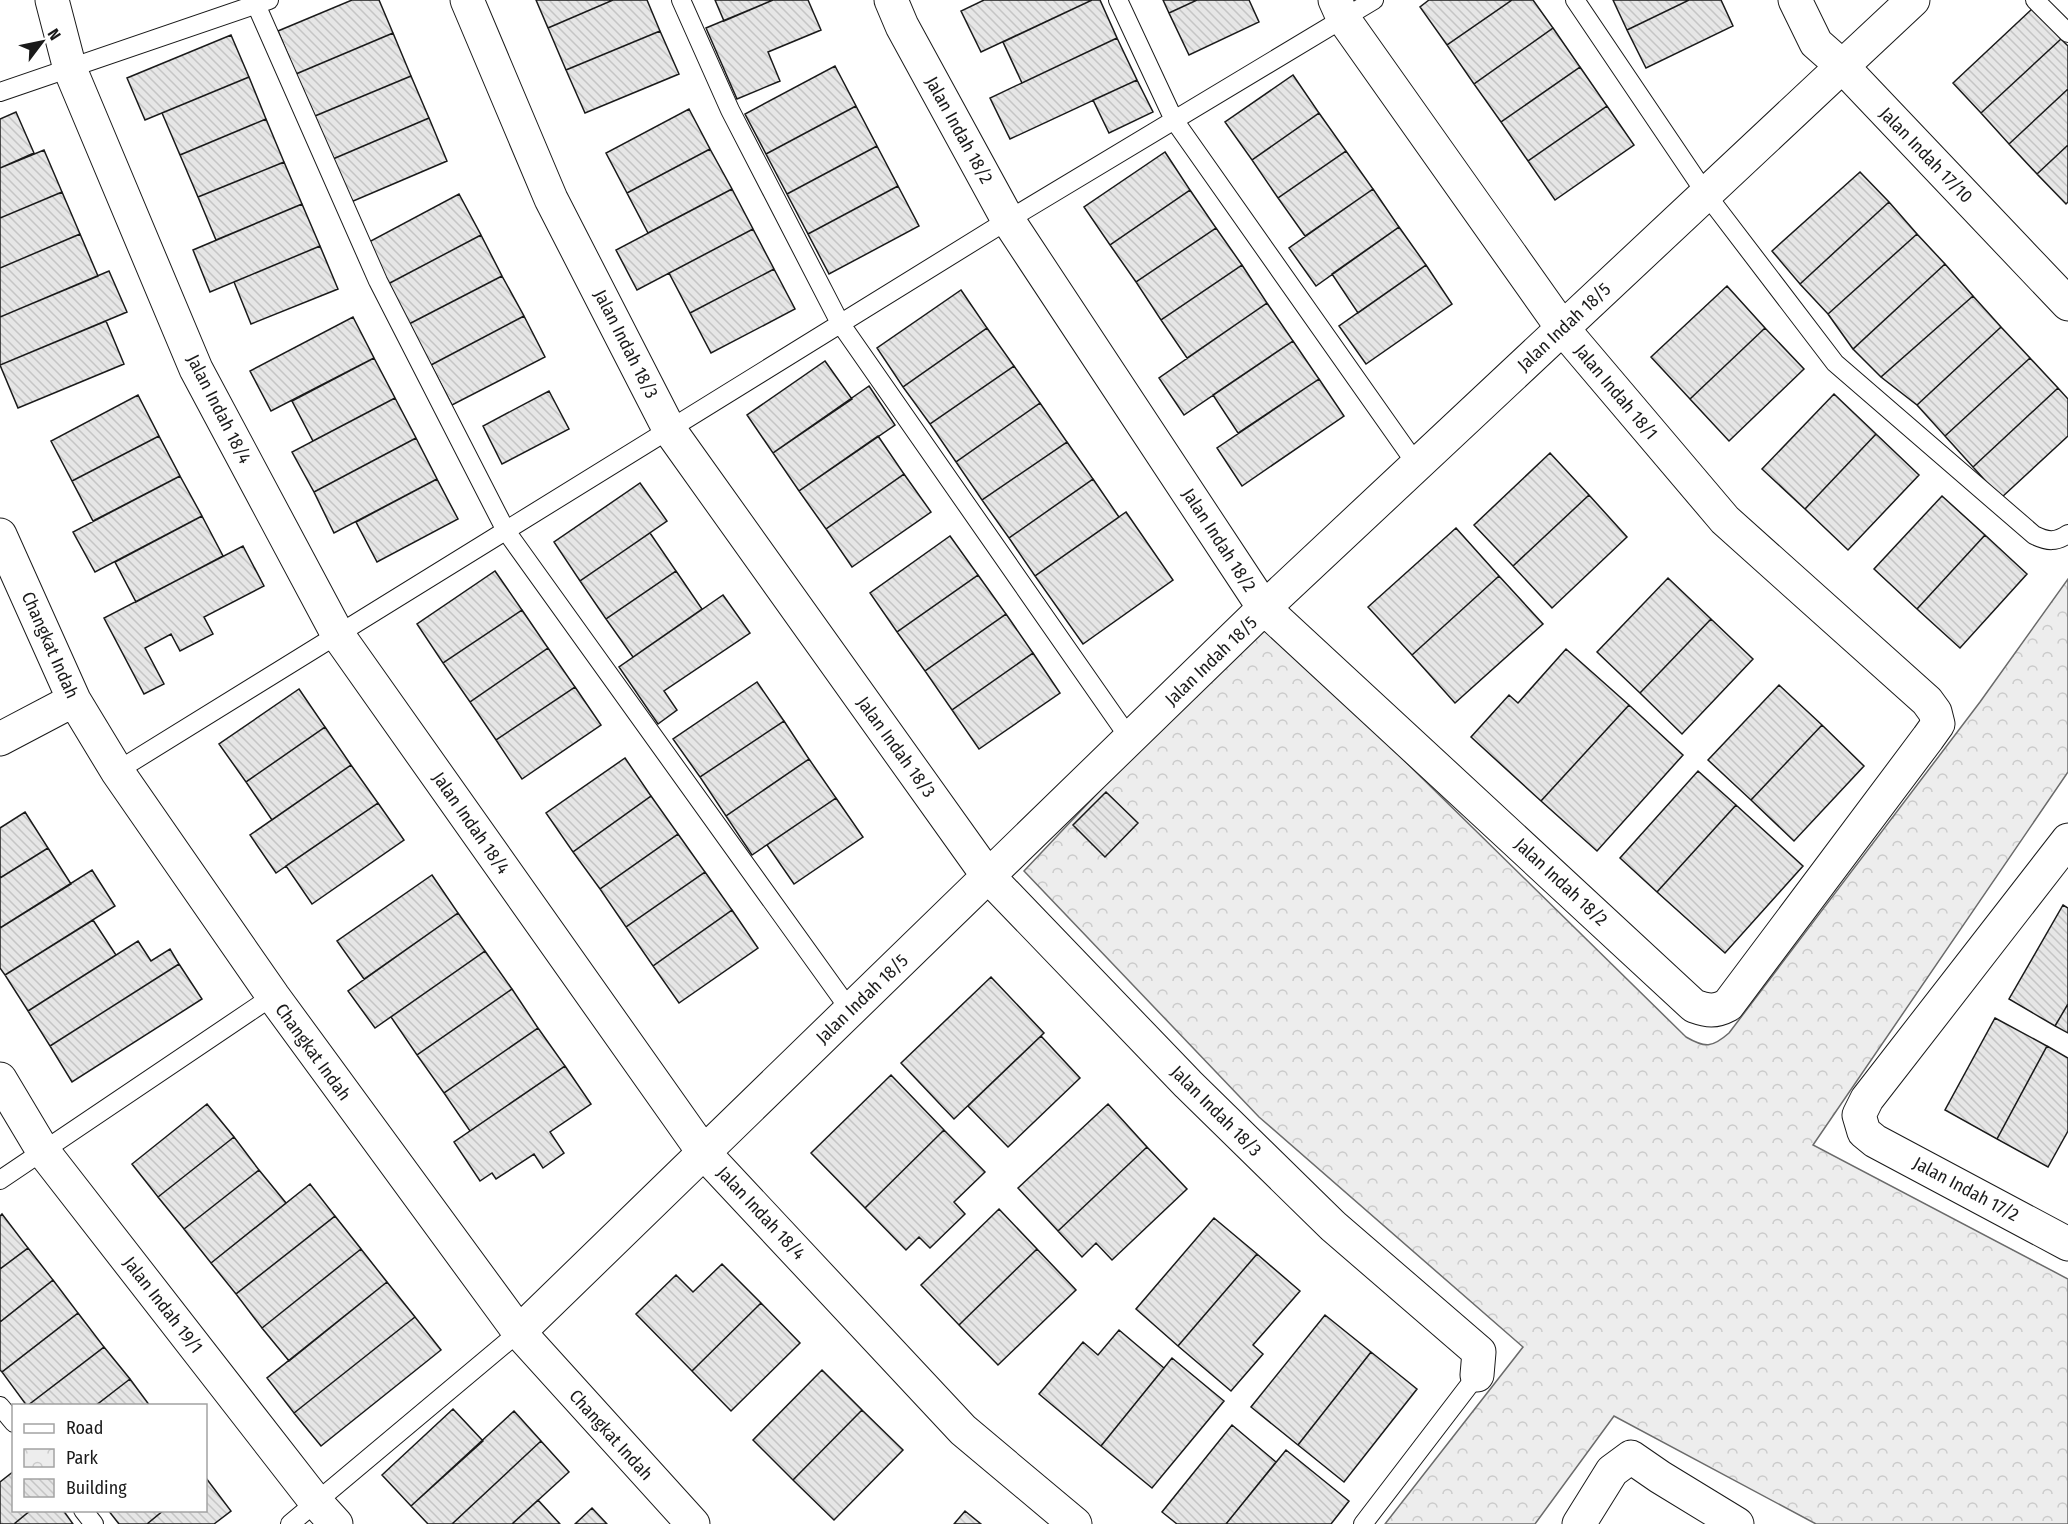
<svg xmlns="http://www.w3.org/2000/svg" width="2068" height="1524" viewBox="0 0 2068 1524" font-family="'Fira Sans Condensed',sans-serif">
  <style>
    .park { fill: url(#park-crowns); stroke: #6a6a6a; stroke-width: 1.5 }
    .building { fill: url(#building-back-hatch); stroke: #1a1a1a; stroke-width: 1.5 }
    .lines { fill: none; stroke-linecap: round; stroke-linejoin: round }
    .lane-casing { stroke: #1a1a1a; stroke-width: 20 }
    .street-casing { stroke: #1a1a1a; stroke-width: 35 }
    .secondary-casing { stroke: #1a1a1a; stroke-width: 35 }
    .lane { stroke: #fff; stroke-width: 18 }
    .street { stroke: #fff; stroke-width: 33 }
    .secondary { stroke: #fff; stroke-width: 33 }
    .labels { text-anchor: middle; stroke-width: 4.5; stroke-linejoin: round; paint-order: stroke }
    .street-label { font-size: 18px; fill: #1a1a1a; stroke: #fff }
  </style>
  <defs>
    <pattern id="park-crowns" width="20" height="18" patternUnits="userSpaceOnUse" patternTransform="scale(1.5)"><rect width="20" height="18" fill="#ededed"/><path d="M2 6a3 3 0 1 1 6 0M12 15a3 3 0 1 1 6 0" fill="none" stroke="#cbcbcb"/></pattern>
    <pattern id="building-back-hatch" width="6" height="6" patternUnits="userSpaceOnUse" patternTransform="scale(1.5)"><rect width="6" height="6" fill="#e6e6e6"/><path d="M-1 5l2 2M0 0l6 6M5-1l2 2" fill="none" stroke="#c5c5c5"/></pattern>
  </defs>
  <rect width="100%" height="100%" fill="#fff"/>
  <path class="park" d="M 2068,579 L 2068,772 L 1813,1145 L 2068,1279 L 2068,1524 L 1816,1524 L 1614,1416 L 1535,1524 L 1385,1524 L 1523,1347 L 1259,1117 L 1024,871 L 1261,620 L 1686,1037 C 1705,1048 1712,1048 1729,1033 L 1980,702 Z"/>
  <path class="building" d="M 352,0 L 379,0 L 393,33 L 296,74 L 278,31 Z
    M 536,0 L 613,0 L 548,28 Z
    M 613,0 L 647,0 L 660,31 L 566,70 L 548,28 Z
    M 715,0 L 773,0 L 724,21 Z
    M 773,0 L 808,0 L 821,30 L 768,52 L 780,81 L 737,99 L 706,28 Z
    M 1092,0 L 1100,0 L 1117,38 L 1022,83 L 1003,42 Z
    M 1092,0 L 981,52 L 961,11 L 984,0 Z
    M 1163,0 L 1197,0 L 1169,13 Z
    M 1197,0 L 1249,0 L 1259,22 L 1189,55 L 1169,13 Z
    M 1429,0 L 1512,0 L 1447,45 L 1420,7 Z
    M 1512,0 L 1533,0 L 1553,28 L 1474,84 L 1447,45 Z
    M 1613,0 L 1689,0 L 1627,30 Z
    M 1689,0 L 1721,0 L 1733,26 L 1646,68 L 1627,30 Z
    M 2033,8 L 2061,39 L 1981,113 L 1953,83 Z
    M 1553,28 L 1580,67 L 1501,122 L 1474,84 Z
    M 660,31 L 679,74 L 585,113 L 566,70 Z
    M 393,33 L 411,76 L 315,116 L 296,74 Z
    M 231,35 L 249,77 L 145,120 L 127,78 Z
    M 1117,38 L 1137,80 L 1010,139 L 990,98 Z
    M 2061,39 L 2068,46 L 2068,89 L 2009,144 L 1981,113 Z
    M 835,66 L 856,106 L 766,154 L 745,114 Z
    M 1580,67 L 1607,106 L 1528,161 L 1501,122 Z
    M 1293,75 L 1319,113 L 1252,160 L 1225,122 Z
    M 411,76 L 429,118 L 333,159 L 315,116 Z
    M 249,77 L 266,119 L 180,155 L 162,113 Z
    M 1137,80 L 1153,112 L 1109,133 L 1093,100 Z
    M 2068,89 L 2068,145 L 2037,174 L 2009,144 Z
    M 856,106 L 877,146 L 787,194 L 766,154 Z
    M 1607,106 L 1634,145 L 1555,200 L 1528,161 Z
    M 689,109 L 710,149 L 627,193 L 606,153 Z
    M 16,112 L 34,153 L 0,168 L 0,119 Z
    M 1319,113 L 1346,151 L 1278,198 L 1252,160 Z
    M 429,118 L 447,161 L 351,202 L 333,159 Z
    M 266,119 L 284,162 L 198,197 L 180,155 Z
    M 2068,145 L 2068,202 L 2066,204 L 2037,174 Z
    M 877,146 L 898,186 L 808,234 L 787,194 Z
    M 710,149 L 732,189 L 648,233 L 627,193 Z
    M 44,150 L 62,192 L 0,218 L 0,168 Z
    M 1346,151 L 1373,189 L 1305,236 L 1278,198 Z
    M 1165,152 L 1190,190 L 1110,245 L 1084,207 Z
    M 284,162 L 302,204 L 216,240 L 198,197 Z
    M 1860,172 L 1889,202 L 1800,284 L 1772,251 Z
    M 898,186 L 919,226 L 829,274 L 808,234 Z
    M 732,189 L 753,229 L 637,290 L 616,250 Z
    M 1373,189 L 1399,227 L 1316,286 L 1289,248 Z
    M 1190,190 L 1216,228 L 1136,282 L 1110,245 Z
    M 62,192 L 80,234 L 0,268 L 0,218 Z
    M 459,194 L 481,235 L 388,284 L 367,243 Z
    M 1889,202 L 1917,234 L 1828,314 L 1800,284 Z
    M 302,204 L 320,246 L 210,292 L 193,250 Z
    M 1399,227 L 1426,265 L 1358,313 L 1332,274 Z
    M 1216,228 L 1242,265 L 1161,320 L 1136,282 Z
    M 753,229 L 774,269 L 690,313 L 669,273 Z
    M 80,234 L 98,276 L 0,317 L 0,268 Z
    M 1917,234 L 1945,264 L 1853,349 L 1828,314 Z
    M 481,235 L 502,276 L 409,324 L 388,284 Z
    M 320,246 L 338,289 L 251,324 L 234,282 Z
    M 1945,264 L 1973,296 L 1881,377 L 1853,349 Z
    M 1242,265 L 1267,303 L 1187,358 L 1161,320 Z
    M 1426,265 L 1452,304 L 1366,364 L 1339,326 Z
    M 774,269 L 795,309 L 711,353 L 690,313 Z
    M 109,271 L 127,312 L 0,365 L 0,317 Z
    M 502,276 L 524,316 L 431,365 L 409,324 Z
    M 1727,286 L 1765,328 L 1690,399 L 1651,357 Z
    M 961,290 L 987,328 L 903,387 L 877,348 Z
    M 1973,296 L 2001,327 L 1917,405 L 1881,377 Z
    M 1267,303 L 1293,341 L 1184,415 L 1159,378 Z
    M 524,316 L 545,357 L 452,405 L 431,365 Z
    M 353,317 L 374,358 L 271,411 L 250,371 Z
    M 106,321 L 124,364 L 18,408 L 0,365 Z
    M 2001,327 L 2030,358 L 1945,436 L 1917,405 Z
    M 987,328 L 1014,366 L 930,424 L 903,387 Z
    M 1765,328 L 1804,369 L 1729,441 L 1690,399 Z
    M 1293,341 L 1319,379 L 1238,433 L 1213,395 Z
    M 374,358 L 395,398 L 313,441 L 292,401 Z
    M 2030,358 L 2058,388 L 1973,467 L 1945,436 Z
    M 825,361 L 852,399 L 773,453 L 747,415 Z
    M 1014,366 L 1040,403 L 956,462 L 930,424 Z
    M 1319,379 L 1344,416 L 1242,486 L 1217,448 Z
    M 869,386 L 895,425 L 799,491 L 773,453 Z
    M 2058,388 L 2068,399 L 2068,436 L 2001,498 L 1973,467 Z
    M 549,391 L 569,429 L 502,464 L 483,426 Z
    M 1834,394 L 1876,434 L 1805,509 L 1762,469 Z
    M 138,395 L 159,436 L 72,481 L 51,441 Z
    M 395,398 L 416,438 L 314,492 L 292,452 Z
    M 1040,403 L 1067,442 L 982,500 L 956,462 Z
    M 1876,434 L 1919,475 L 1848,550 L 1805,509 Z
    M 159,436 L 180,476 L 93,521 L 72,481 Z
    M 878,436 L 904,474 L 826,529 L 799,491 Z
    M 416,438 L 437,479 L 334,533 L 314,492 Z
    M 1067,442 L 1093,479 L 1009,538 L 982,500 Z
    M 1550,453 L 1589,495 L 1513,566 L 1474,525 Z
    M 904,474 L 931,512 L 852,567 L 826,529 Z
    M 180,476 L 202,516 L 95,572 L 73,532 Z
    M 437,479 L 458,519 L 377,562 L 356,522 Z
    M 1093,479 L 1119,517 L 1035,576 L 1009,538 Z
    M 640,483 L 667,521 L 580,581 L 554,542 Z
    M 1589,495 L 1627,537 L 1552,608 L 1513,566 Z
    M 1942,496 L 1985,535 L 1917,609 L 1874,569 Z
    M 1126,512 L 1173,580 L 1083,644 L 1035,576 Z
    M 202,516 L 223,556 L 136,602 L 115,562 Z
    M 1456,528 L 1499,576 L 1412,655 L 1368,607 Z
    M 650,533 L 676,571 L 606,619 L 580,581 Z
    M 1985,535 L 2027,574 L 1960,648 L 1917,609 Z
    M 950,536 L 978,575 L 897,632 L 870,593 Z
    M 243,546 L 264,586 L 204,617 L 213,634 L 180,651 L 171,634 L 145,648 L 164,684 L 144,694 L 104,618 Z
    M 495,571 L 522,610 L 443,663 L 417,624 Z
    M 676,571 L 702,609 L 633,657 L 606,619 Z
    M 978,575 L 1006,614 L 925,671 L 897,632 Z
    M 1499,576 L 1543,624 L 1455,703 L 1412,655 Z
    M 1668,578 L 1711,619 L 1640,693 L 1597,652 Z
    M 723,595 L 750,633 L 664,691 L 677,710 L 658,724 L 619,667 Z
    M 522,610 L 548,648 L 470,702 L 443,663 Z
    M 1006,614 L 1033,653 L 952,710 L 925,671 Z
    M 1711,619 L 1753,659 L 1682,734 L 1640,693 Z
    M 548,648 L 575,687 L 496,740 L 470,702 Z
    M 1566,649 L 1629,705 L 1541,801 L 1471,737 L 1509,695 L 1518,703 Z
    M 1033,653 L 1060,693 L 979,749 L 952,710 Z
    M 757,682 L 784,721 L 700,777 L 673,739 Z
    M 1779,685 L 1822,725 L 1751,800 L 1708,760 Z
    M 575,687 L 601,725 L 522,779 L 496,740 Z
    M 299,689 L 325,727 L 246,782 L 219,744 Z
    M 1629,705 L 1683,755 L 1597,851 L 1541,801 Z
    M 784,721 L 809,759 L 726,816 L 700,777 Z
    M 1822,725 L 1864,766 L 1794,841 L 1751,800 Z
    M 325,727 L 351,765 L 272,820 L 246,782 Z
    M 625,758 L 651,796 L 573,852 L 546,813 Z
    M 809,759 L 836,798 L 752,855 L 726,816 Z
    M 351,765 L 378,803 L 276,873 L 250,835 Z
    M 1698,771 L 1736,805 L 1657,892 L 1620,858 Z
    M 1106,792 L 1138,823 L 1105,857 L 1073,825 Z
    M 651,796 L 678,834 L 600,889 L 573,852 Z
    M 836,798 L 863,837 L 794,884 L 767,845 Z
    M 378,803 L 404,840 L 312,904 L 286,866 Z
    M 1736,805 L 1803,866 L 1725,953 L 1657,892 Z
    M 25,812 L 48,848 L 0,878 L 0,828 Z
    M 678,834 L 705,872 L 626,927 L 600,889 Z
    M 48,848 L 71,884 L 0,928 L 0,878 Z
    M 92,870 L 115,906 L 5,975 L 0,968 L 0,928 Z
    M 705,872 L 732,910 L 653,966 L 626,927 Z
    M 432,875 L 458,913 L 364,979 L 337,941 Z
    M 2063,905 L 2068,908 L 2068,1004 L 2055,1026 L 2009,999 Z
    M 732,910 L 758,948 L 679,1003 L 653,966 Z
    M 458,913 L 485,951 L 375,1028 L 348,991 Z
    M 93,920 L 116,955 L 28,1011 L 5,975 Z
    M 138,941 L 151,961 L 170,949 L 179,964 L 50,1046 L 28,1011 Z
    M 485,951 L 512,989 L 417,1055 L 391,1017 Z
    M 179,964 L 202,999 L 72,1082 L 50,1046 Z
    M 991,977 L 1044,1033 L 954,1119 L 901,1063 Z
    M 512,989 L 538,1028 L 444,1093 L 417,1055 Z
    M 2068,1004 L 2068,1033 L 2055,1026 Z
    M 1995,1018 L 2047,1046 L 1997,1139 L 1945,1110 Z
    M 538,1028 L 565,1066 L 470,1131 L 444,1093 Z
    M 1041,1036 L 1080,1078 L 1008,1147 L 968,1106 Z
    M 2047,1046 L 2068,1058 L 2068,1131 L 2048,1167 L 1997,1139 Z
    M 565,1066 L 591,1104 L 550,1132 L 564,1153 L 543,1168 L 534,1154 L 496,1179 L 492,1173 L 480,1181 L 454,1142 Z
    M 891,1075 L 944,1130 L 865,1208 L 811,1153 Z
    M 207,1104 L 234,1137 L 158,1197 L 132,1164 Z
    M 1108,1104 L 1147,1147 L 1058,1231 L 1018,1188 Z
    M 944,1130 L 985,1172 L 954,1202 L 965,1214 L 930,1248 L 919,1237 L 906,1250 L 865,1208 Z
    M 234,1137 L 259,1170 L 184,1229 L 158,1197 Z
    M 1147,1147 L 1187,1189 L 1112,1260 L 1096,1243 L 1082,1257 L 1058,1231 Z
    M 259,1170 L 286,1203 L 211,1263 L 184,1229 Z
    M 310,1184 L 335,1216 L 236,1294 L 211,1263 Z
    M 999,1209 L 1037,1249 L 959,1325 L 921,1285 Z
    M 2,1214 L 28,1248 L 0,1269 L 0,1216 Z
    M 335,1216 L 361,1249 L 262,1328 L 236,1294 Z
    M 1214,1218 L 1257,1254 L 1178,1346 L 1136,1309 Z
    M 28,1248 L 53,1280 L 0,1322 L 0,1269 Z
    M 361,1249 L 387,1282 L 289,1361 L 262,1328 Z
    M 1037,1249 L 1076,1290 L 998,1365 L 959,1325 Z
    M 1257,1254 L 1300,1291 L 1253,1345 L 1263,1354 L 1231,1391 L 1178,1346 Z
    M 722,1264 L 761,1303 L 692,1371 L 636,1314 L 676,1275 L 693,1292 Z
    M 53,1280 L 78,1313 L 2,1372 L 0,1370 L 0,1322 Z
    M 387,1282 L 415,1317 L 294,1413 L 267,1378 Z
    M 761,1303 L 800,1343 L 731,1411 L 692,1371 Z
    M 78,1313 L 104,1347 L 27,1406 L 2,1372 Z
    M 1325,1315 L 1371,1352 L 1298,1445 L 1251,1407 Z
    M 415,1317 L 441,1350 L 321,1446 L 294,1413 Z
    M 1119,1330 L 1164,1368 L 1101,1446 L 1039,1394 L 1083,1342 L 1098,1355 Z
    M 104,1347 L 130,1379 L 95,1406 L 27,1406 Z
    M 1371,1352 L 1417,1389 L 1344,1482 L 1298,1445 Z
    M 1172,1358 L 1224,1401 L 1152,1488 L 1101,1446 Z
    M 822,1370 L 862,1410 L 793,1480 L 753,1440 Z
    M 130,1379 L 150,1406 L 95,1406 Z
    M 453,1409 L 483,1441 L 411,1506 L 382,1475 Z
    M 862,1410 L 903,1450 L 834,1520 L 793,1480 Z
    M 514,1411 L 541,1441 L 452,1524 L 428,1524 L 411,1506 Z
    M 1232,1425 L 1276,1462 L 1226,1524 L 1177,1524 L 1162,1512 Z
    M 541,1441 L 569,1472 L 512,1524 L 452,1524 Z
    M 1286,1450 L 1349,1501 L 1331,1524 L 1226,1524 Z
    M 14,1471 L 14,1510 L 31,1510 L 14,1524 L 0,1524 L 0,1482 Z
    M 206,1478 L 231,1511 L 214,1524 L 147,1524 L 164,1510 L 206,1510 Z
    M 538,1500 L 560,1524 L 512,1524 Z
    M 592,1508 L 607,1524 L 575,1524 Z
    M 31,1510 L 63,1510 L 73,1524 L 14,1524 Z
    M 108,1510 L 164,1510 L 147,1524 L 119,1524 Z
    M 965,1511 L 981,1524 L 954,1524 Z"/>
  <g class="lines">
    <g class="lane-casing">
      <path id="lane" d="M 254,0 L 378,281 L 506,531 L 850,1010
        M 681,0 L 730,110 L 840,323 L 1130,739
        M 1118,0 L 1174,120 L 1417,465
        M 1575,0 L 1706,194 L 1835,363 L 2034,535 C 2048,542 2056,542 2068,534
        M 2035,0 L 2068,33
        M 0,92 L 269,0
        M 117,771 L 1008,220 L 1374,0
        M 0,1180 L 273,996
        M 0,1406 L 14,1423
        M 83,1510 L 94,1524
        M 290,1524 L 519,1332
        M 1363,1524 L 1477,1375"/>
    </g>
    <g class="street-casing">
      <path id="street" d="M 52,0 L 70,69 L 196,369 L 338,635 L 704,1153 L 963,1430 L 1075,1524
        M 467,0 L 551,199 L 669,429 L 988,876 L 1188,1084 L 1333,1226 L 1479,1352 L 1477,1375
        M 891,0 L 902,26 L 1008,220 L 1264,608 L 1694,1006 C 1708,1011 1715,1012 1728,1005 L 1928,738 L 1938,724 L 1935,712 L 1927,701 L 1725,520 L 1563,329 L 1343,18 L 1335,0
        M 1795,0 L 1816,43 L 1842,66 L 2068,304
        M 2068,840 L 1867,1099 L 1859,1115 L 1864,1132 L 1875,1141 L 2068,1244
        M 0,1079 L 43,1151 L 316,1502 L 336,1524
        M 519,1332 L 1264,608 L 1913,0
        M 1579,1524 L 1612,1471 L 1631,1457 L 1660,1477 L 1737,1524"/>
    </g>
    <g class="secondary-casing">
      <path id="secondary" d="M 0,535 L 74,700 L 117,771 L 273,996 L 519,1332 L 693,1524
        M 0,739 L 74,700"/>
    </g>
    <use href="#lane" class="lane"/>
    <use href="#street" class="street"/>
    <use href="#secondary" class="secondary"/>
  </g>
  <g class="labels">
    <g class="street-label">
      <text transform="translate(959 130) rotate(61)" y="6">Jalan Indah 18/2</text>
      <text transform="translate(1926 155) rotate(46)" y="6">Jalan Indah 17/10</text>
      <text transform="translate(1564 327) rotate(-43)" y="6">Jalan Indah 18/5</text>
      <text transform="translate(626 344) rotate(63)" y="6">Jalan Indah 18/3</text>
      <text transform="translate(1616 392) rotate(50)" y="6">Jalan Indah 18/1</text>
      <text transform="translate(219 409) rotate(63)" y="6">Jalan Indah 18/4</text>
      <text transform="translate(1219 540) rotate(57)" y="6">Jalan Indah 18/2</text>
      <text transform="translate(50 645) rotate(66)" y="6">Changkat Indah</text>
      <text transform="translate(1211 661) rotate(-44)" y="6">Jalan Indah 18/5</text>
      <text transform="translate(896 747) rotate(54)" y="6">Jalan Indah 18/3</text>
      <text transform="translate(471 823) rotate(55)" y="6">Jalan Indah 18/4</text>
      <text transform="translate(1561 882) rotate(43)" y="6">Jalan Indah 18/2</text>
      <text transform="translate(862 999) rotate(-44)" y="6">Jalan Indah 18/5</text>
      <text transform="translate(313 1052) rotate(54)" y="6">Changkat Indah</text>
      <text transform="translate(1216 1111) rotate(45)" y="6">Jalan Indah 18/3</text>
      <text transform="translate(1966 1189) rotate(28)" y="6">Jalan Indah 17/2</text>
      <text transform="translate(761 1213) rotate(47)" y="6">Jalan Indah 18/4</text>
      <text transform="translate(163 1305) rotate(52)" y="6">Jalan Indah 19/1</text>
      <text transform="translate(611 1435) rotate(48)" y="6">Changkat Indah</text>
    </g>
  </g>
  <rect x="12" y="1404" width="195" height="108" fill="#ffffff" stroke="#a3a3a3" stroke-width="1.5"/>
  <rect x="24" y="1424" width="30" height="9" fill="#ffffff" stroke="#a3a3a3" stroke-width="1.5"/>
  <text x="66" y="1434" font-size="18" fill="#1a1a1a">Road</text>
  <rect x="24" y="1449" width="30" height="18" fill="url(#park-crowns)" stroke="#a3a3a3" stroke-width="1.5"/>
  <text x="66" y="1464" font-size="18" fill="#1a1a1a">Park</text>
  <rect x="24" y="1479" width="30" height="18" fill="url(#building-back-hatch)" stroke="#a3a3a3" stroke-width="1.5"/>
  <text x="66" y="1494" font-size="18" fill="#1a1a1a">Building</text>
  <g transform="translate(42 42) rotate(58)" stroke="#ffffff" stroke-width="4.5" paint-order="stroke">
  <path d="M0-4.5L10 22L0 15L-10 22Z" fill="#1a1a1a"/>
  <text y="-9" font-size="16" font-weight="bold" text-anchor="middle" fill="#1a1a1a">N</text>
  </g>
</svg>
